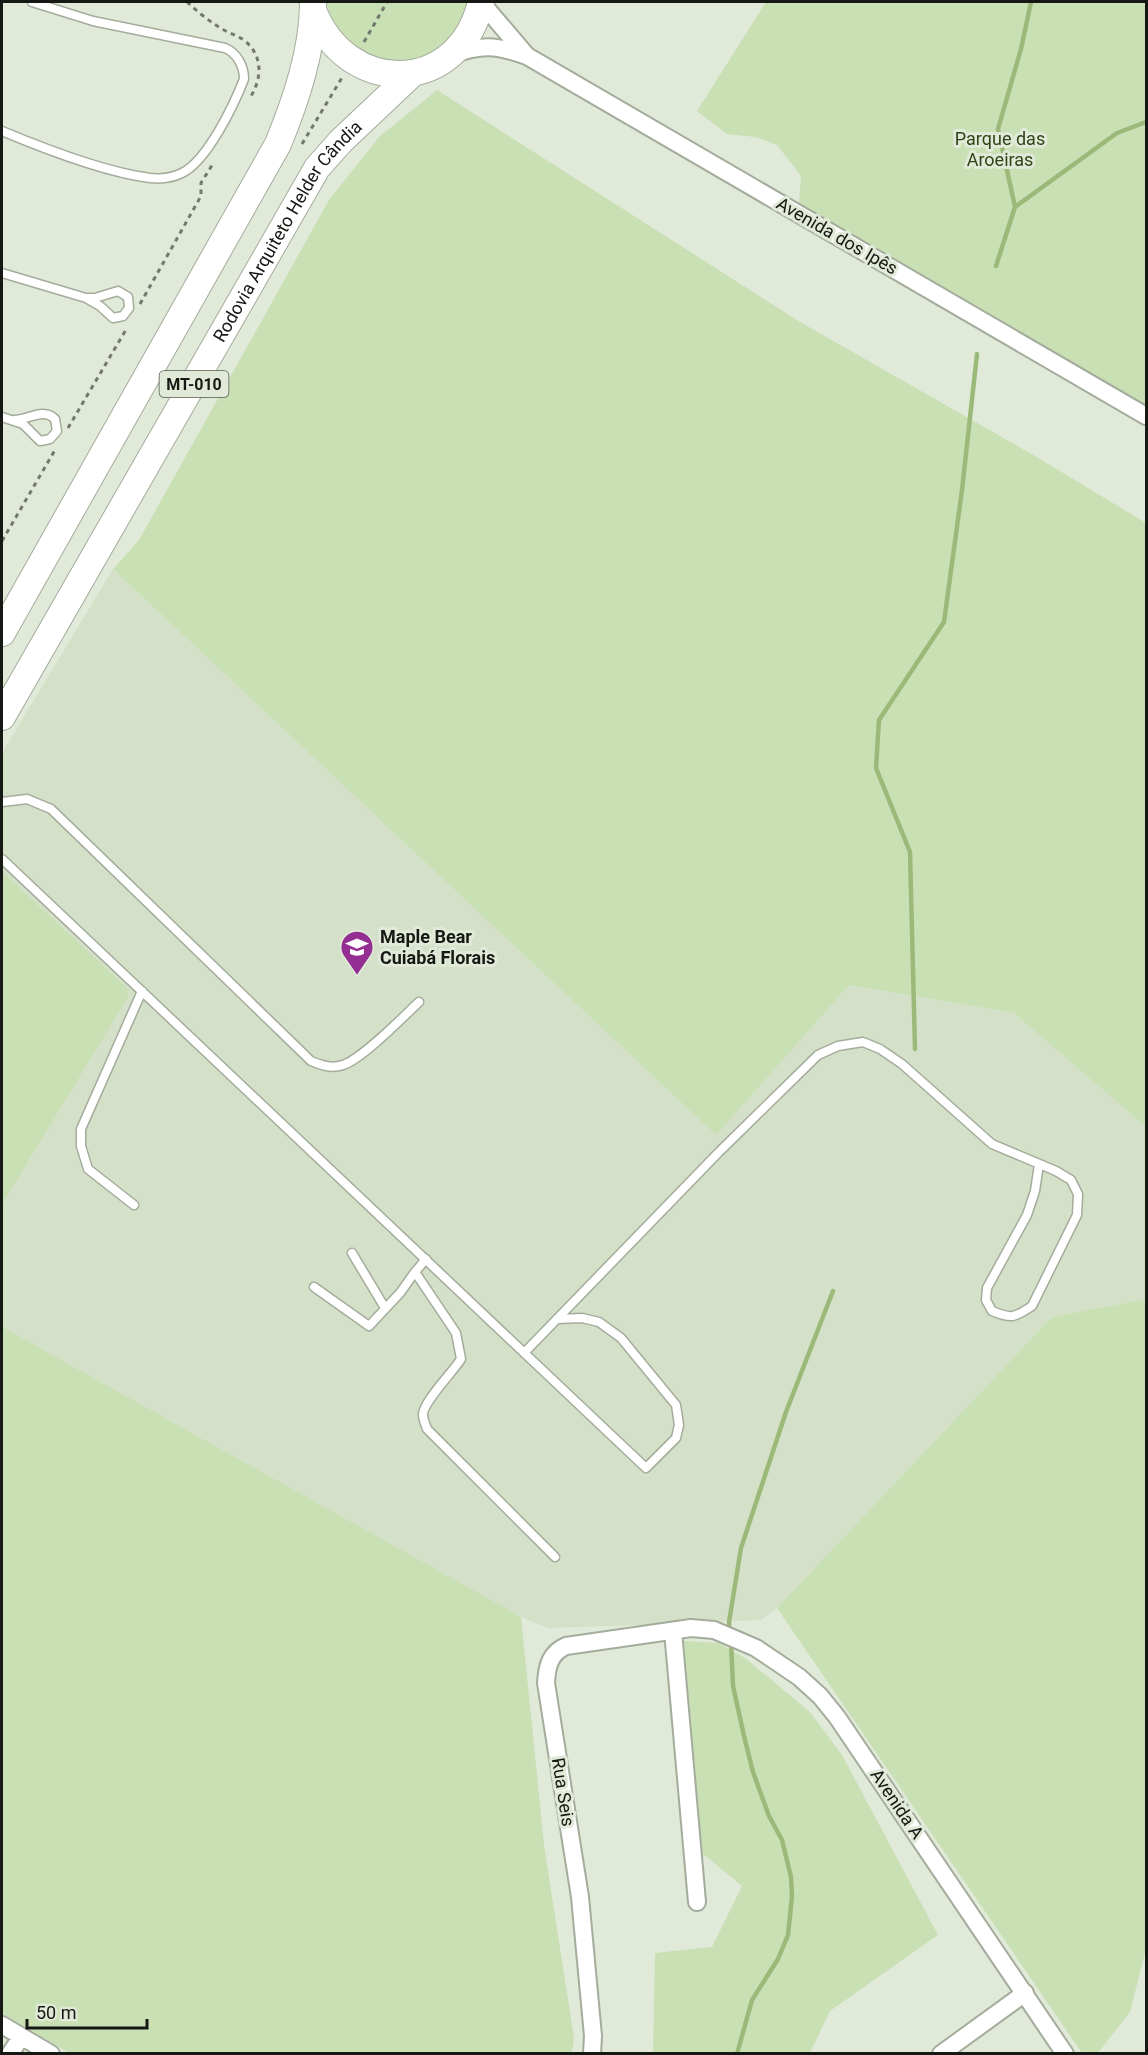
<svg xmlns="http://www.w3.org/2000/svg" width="1148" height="2055" viewBox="0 0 1148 2055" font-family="Roboto,sans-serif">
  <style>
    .built { fill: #d4e0c8 }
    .green { fill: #c9dfb4 }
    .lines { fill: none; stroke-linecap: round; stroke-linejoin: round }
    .stream { stroke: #9bba7a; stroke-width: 4.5 }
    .lane-casing { stroke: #a4ac9c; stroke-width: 11 }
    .street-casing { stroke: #a4ac9c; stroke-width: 20 }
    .primary-casing { stroke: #a4ac9c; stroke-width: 28 }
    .path { stroke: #73796e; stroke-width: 3; stroke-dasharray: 4.5 4.5; stroke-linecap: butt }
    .lane { stroke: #fff; stroke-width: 8 }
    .street { stroke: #fff; stroke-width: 16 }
    .primary { stroke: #fff; stroke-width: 26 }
    .labels { text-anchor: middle; stroke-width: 6; stroke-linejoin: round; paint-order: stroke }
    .shield { fill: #e1ead9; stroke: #53584e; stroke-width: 1.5 }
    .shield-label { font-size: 16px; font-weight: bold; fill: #161913 }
    .park-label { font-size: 18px; fill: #304416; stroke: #e1ead9 }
    .street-label { font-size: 18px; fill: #161913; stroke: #e1ead9 }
    .poi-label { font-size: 18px; font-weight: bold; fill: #161913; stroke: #e1ead9; text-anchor: start }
  </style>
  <rect width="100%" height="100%" fill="#e1ead9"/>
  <path class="built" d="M 113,569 L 715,1134 L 849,985 L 1014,1013 L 1146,1127 L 1146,1299 L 1052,1317 L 777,1608 L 761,1620 L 639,1625 L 548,1628 L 521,1617 L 2,1341 L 2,753 Z"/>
  <path class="green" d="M 326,2 L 470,2 L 462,26 L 433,55 L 398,64 L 366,56 L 341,35 L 330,16 Z
    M 766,2 L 1146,2 L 1146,405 L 799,203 L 801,176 L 777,145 L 755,137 L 727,134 L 697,111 Z
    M 437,90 L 800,322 L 1035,456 L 1146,523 L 1146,1127 L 1014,1013 L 849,985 L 716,1135 L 113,569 L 139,540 L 329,200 L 379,137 Z
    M 2,872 L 127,988 L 128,997 L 2,1204 Z
    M 1146,1299 L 1146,1949 L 1130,2012 L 1098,2053 L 1082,2053 L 777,1608 L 1052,1317 Z
    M 2,1327 L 521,1617 L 544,1845 L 574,2038 L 572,2053 L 69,2053 L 2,2013 Z
    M 684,1641 L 718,1643 L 745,1658 L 810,1712 L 842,1755 L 938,1935 L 830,2011 L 810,2053 L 653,2053 L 655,1953 L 712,1947 L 742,1886 L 702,1853 Z"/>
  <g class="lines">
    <path class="stream" d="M 1015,207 L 1117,133 L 1146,122
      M 996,266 L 1015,207 L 998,129 L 1021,49 L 1031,2
      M 915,1049 L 910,852 L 876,768 L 879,720 L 944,622 L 962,490 L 977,354
      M 730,1634 L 729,1622 L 741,1548 L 786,1412 L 833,1291
      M 731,1642 L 733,1686 L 744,1736 L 753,1772 L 769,1816 L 782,1840 L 791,1877 L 792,1896 L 788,1935 L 778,1959 L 752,2000 L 737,2054"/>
    <g class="lane-casing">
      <path id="lane" d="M 2,131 C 45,149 104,172 150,178 C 160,179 172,178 182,173 C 207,161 234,105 244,79 C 244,66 237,53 225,48 L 93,21 L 32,2
        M 2,273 L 86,298 L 100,306 L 113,318 L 123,316 L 129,308 L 128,297 L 118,291 L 95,298 L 86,298
        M 2,417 L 23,424 L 40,441 L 50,439 L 57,431 L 55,419 C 43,407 29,420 14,420
        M 2,802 L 27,799 L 51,809 L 311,1061 C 321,1065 331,1069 343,1065 C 362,1059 403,1017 419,1002
        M 2,859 L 646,1468 L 676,1438 L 679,1425 L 676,1405 L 621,1338 L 599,1322 L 582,1318 L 557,1319
        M 134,1205 L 88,1169 L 81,1146 L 81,1129 L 142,991
        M 352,1253 L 385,1308
        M 426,1259 L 415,1272 L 456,1333 L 461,1359 C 453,1372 422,1403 423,1415 C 423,1420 426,1425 427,1429 L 555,1557
        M 314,1287 L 369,1326 L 400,1293 L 415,1272
        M 524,1353 L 719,1152 L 818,1055 L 838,1046 L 863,1042 L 880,1049 L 902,1064 L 992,1144 L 1056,1171 L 1071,1180 L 1078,1194 L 1077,1215 L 1032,1306 C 1014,1318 1011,1319 992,1311 L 986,1300 L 987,1288 L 1027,1215 L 1035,1191 L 1039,1164"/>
    </g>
    <g class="street-casing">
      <path id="street" d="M 451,55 C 482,44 496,45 527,56 L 481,2
        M 527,56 L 1146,416
        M 673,1631 L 697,1902
        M 2,2025 L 51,2054
        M 10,2054 L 21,2037
        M 592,2054 L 593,2036 L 580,1897 L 546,1683 C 547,1666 550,1653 566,1646 L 691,1628 L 714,1630 L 756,1648 L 799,1677 L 820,1696 L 837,1717 L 1065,2054
        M 941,2054 L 1025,1993"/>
    </g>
    <g class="primary-casing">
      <g id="primary">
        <path d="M 313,10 C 347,97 459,96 481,2"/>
        <path d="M 2,633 L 278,144 C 296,100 313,50 313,2"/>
        <path id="s1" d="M 2,717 L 317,168 L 341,141 L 413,73"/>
      </g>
    </g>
    <path class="path" d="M 187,2 C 198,12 211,23 224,30 C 231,34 239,36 245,41 C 263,56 262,78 251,96
      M 364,42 L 387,2
      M 302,144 L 343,76
      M 140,304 L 201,196 L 201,183 L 214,162
      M 68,428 L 127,328
      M 2,541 L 55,450"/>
    <use href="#lane" class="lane"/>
    <use href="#street" class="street"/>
    <use href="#primary" class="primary"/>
  </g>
  <defs>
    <g id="school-pin" transform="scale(1.725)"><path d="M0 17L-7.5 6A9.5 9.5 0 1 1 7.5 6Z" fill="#942e92" stroke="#e1ead9"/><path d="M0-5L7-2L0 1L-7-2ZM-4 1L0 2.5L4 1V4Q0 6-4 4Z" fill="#fff"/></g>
  </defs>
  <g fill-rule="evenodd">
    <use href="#school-pin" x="357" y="947"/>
  </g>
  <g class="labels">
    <rect class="shield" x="159.5" y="371" width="69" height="26" rx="4.5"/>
    <g class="shield-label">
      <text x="194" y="390">MT-010</text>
    </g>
    <g class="park-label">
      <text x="1000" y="145">Parque das<tspan x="1000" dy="21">Aroeiras</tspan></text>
    </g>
    <g class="street-label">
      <text dy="6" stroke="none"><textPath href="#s1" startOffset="564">Rodovia Arquiteto Helder Cândia</textPath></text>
      <text transform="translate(837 236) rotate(30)" y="6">Avenida dos Ipês</text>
      <text transform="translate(563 1792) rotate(81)" y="6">Rua Seis</text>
      <text transform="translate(897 1804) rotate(56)" y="6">Avenida A</text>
    </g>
    <g class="poi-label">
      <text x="380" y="943">Maple Bear<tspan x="380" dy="21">Cuiabá Florais</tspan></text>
    </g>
  </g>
  <rect width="1148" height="2055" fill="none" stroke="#161913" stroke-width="6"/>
  <path d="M27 2019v9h120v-9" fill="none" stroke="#161913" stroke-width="3"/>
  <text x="36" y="2019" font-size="18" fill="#161913" stroke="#e1ead9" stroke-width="4.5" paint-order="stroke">50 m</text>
</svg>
